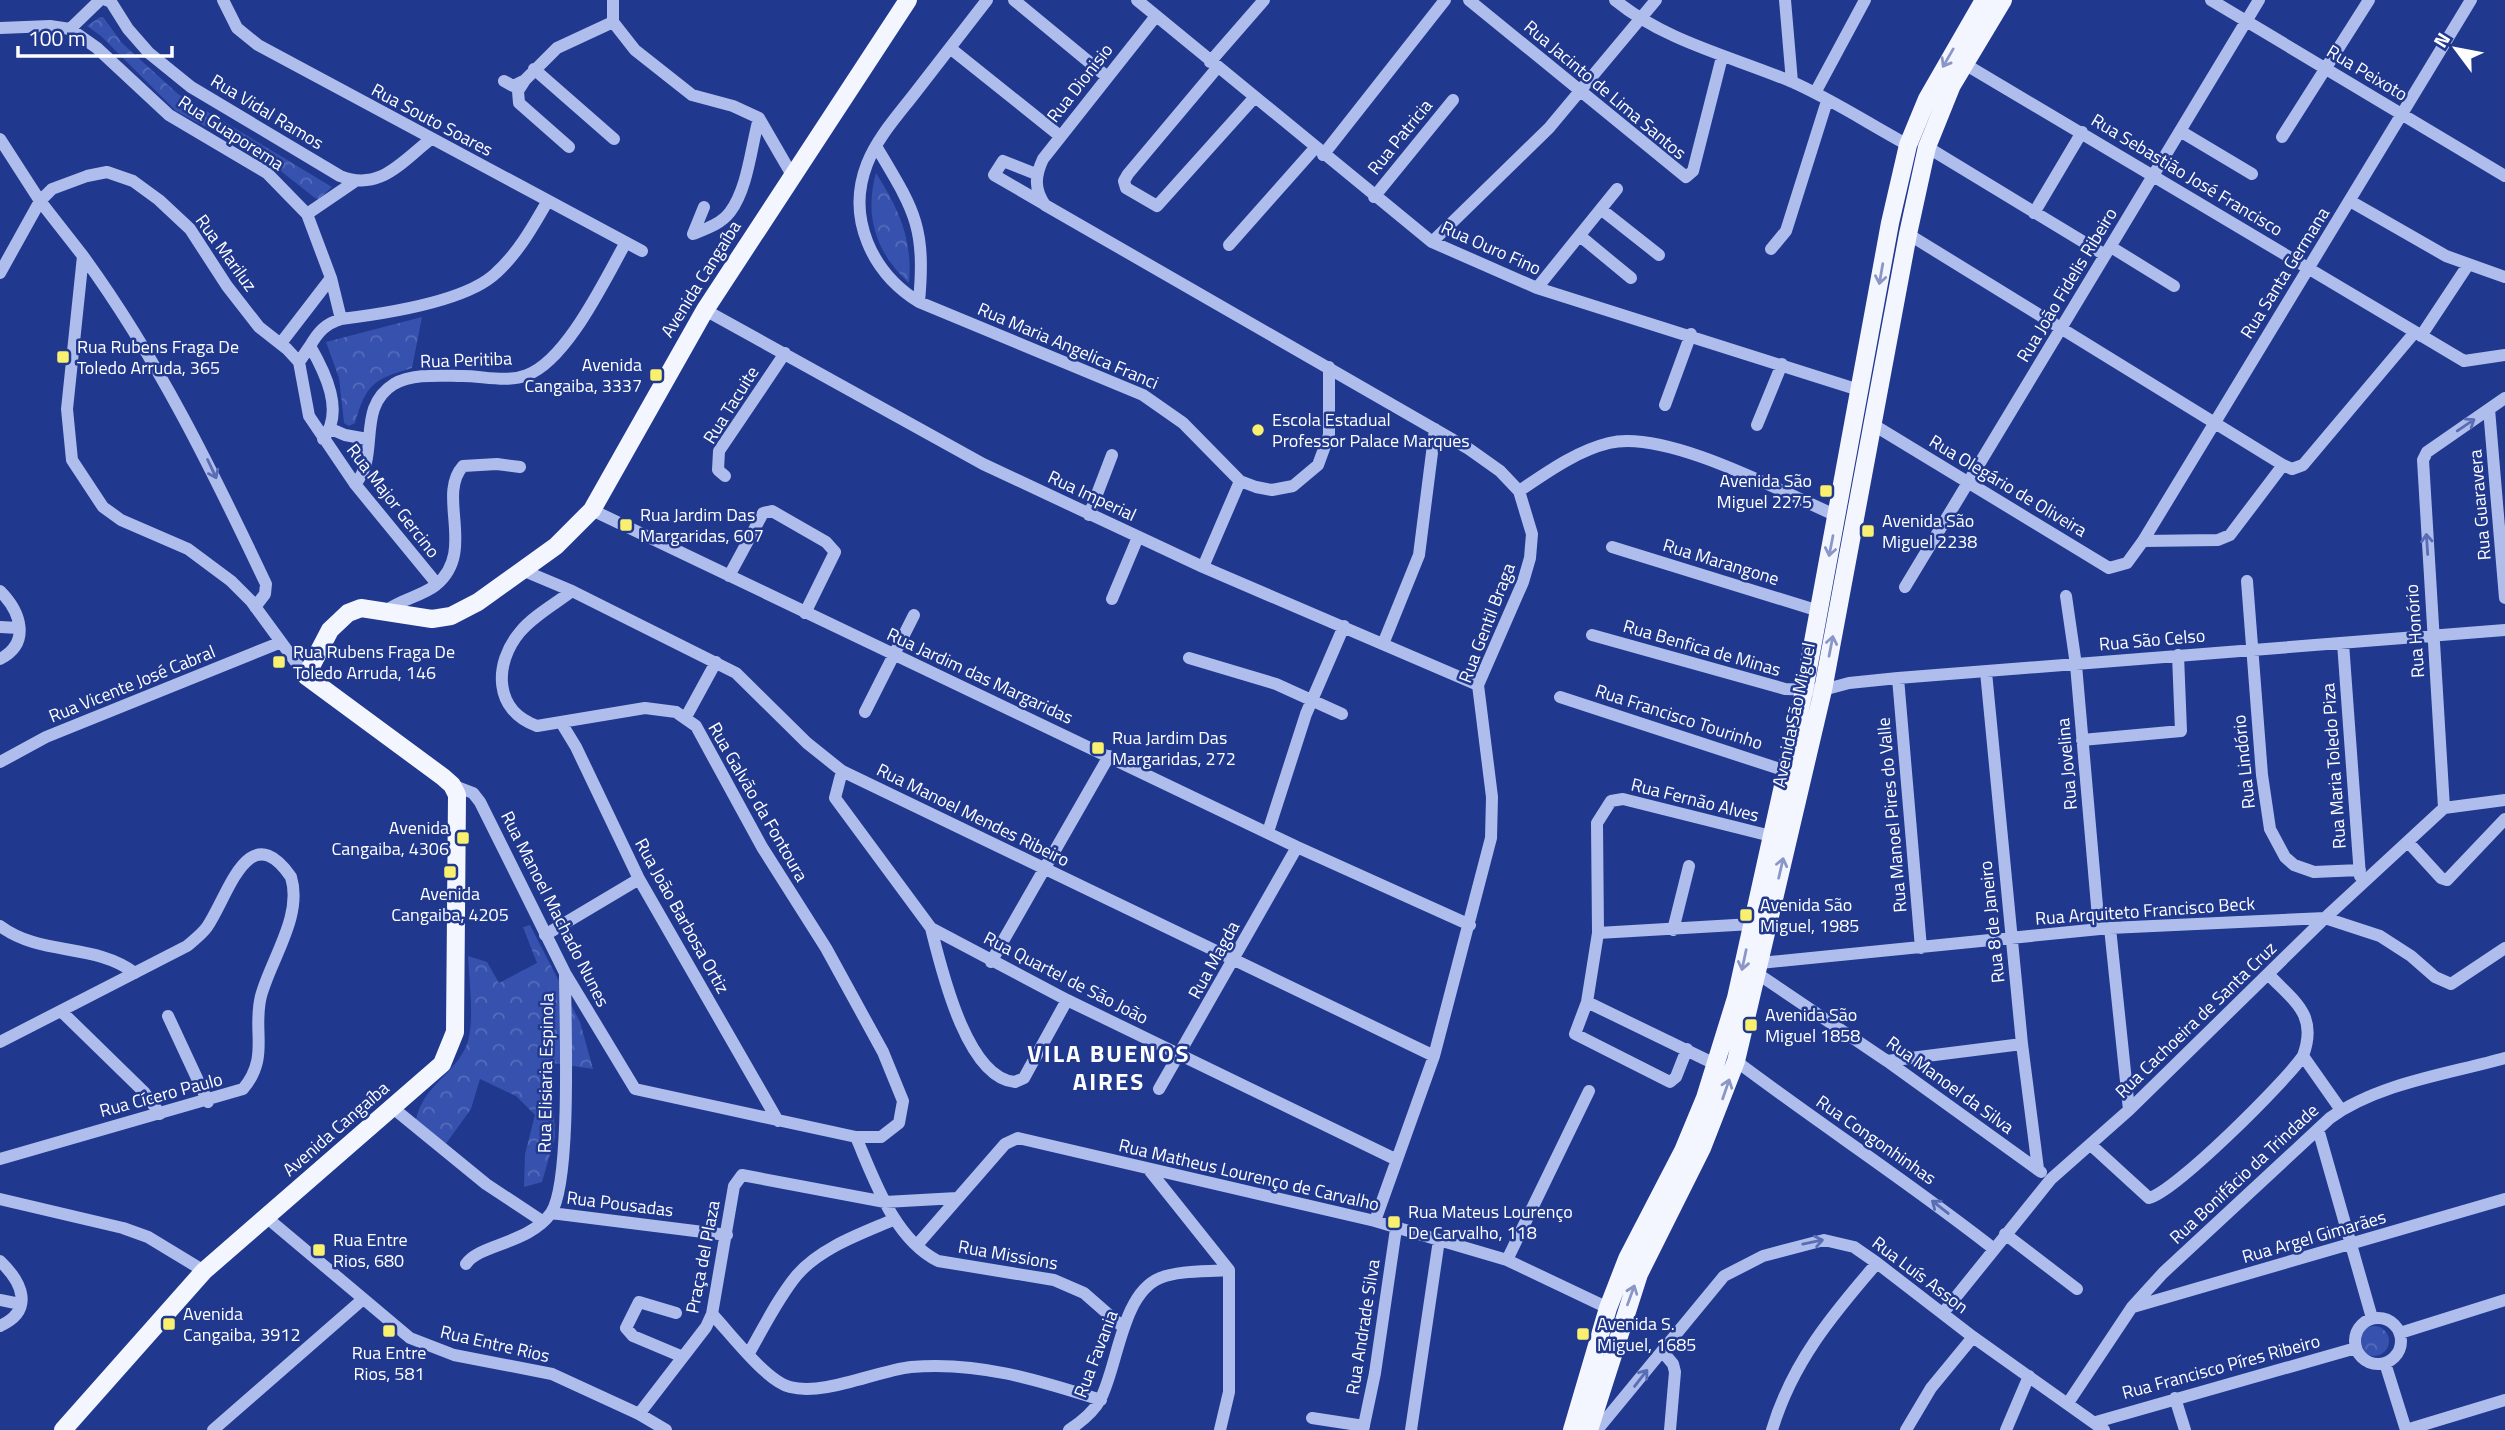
<svg xmlns="http://www.w3.org/2000/svg" width="2505" height="1430" viewBox="0 0 2505 1430" font-family="'Titillium Web',sans-serif">
  <style>
    .forest { fill: url(#forest-crowns) }
    .lines { fill: none; stroke-linecap: round; stroke-linejoin: round }
    .minor { stroke: #afbdec; stroke-width: 12 }
    .major { stroke: #f4f6ff; stroke-width: 18 }
    .oneway { stroke: #8a97c6 }
    .oneway2 { stroke: #596db4 }
    .poi-dot { fill: #faf06f; stroke: #20388e; stroke-width: 2.5 }
    .labels { text-anchor: middle; stroke-width: 5; stroke-linejoin: round; paint-order: stroke }
    .street-label { font-size: 18px; fill: #fff; stroke: #20388e }
    .poi-label { font-size: 18px; fill: #fff; stroke: #20388e; text-anchor: start }
    .district-label { font-size: 24px; font-weight: bold; letter-spacing: 2px; fill: #fff; stroke: #20388e }
  </style>
  <defs>
    <pattern id="forest-crowns" width="20" height="18" patternUnits="userSpaceOnUse" patternTransform="scale(1.75)"><rect width="20" height="18" fill="#3752ae"/><path d="M2 6a3 3 0 1 1 6 0M12 15a3 3 0 1 1 6 0" fill="none" stroke="#556cba"/></pattern>
  </defs>
  <rect width="100%" height="100%" fill="#20388e"/>
  <path class="forest" d="M 100,17 L 103,17 L 122,43 L 178,94 L 332,187 L 319,199 L 315,198 L 263,157 L 176,111 L 101,36 L 87,26 Z
    M 876,173 C 899,209 913,240 909,283 C 876,253 864,216 876,173 Z
    M 422,317 L 412,368 C 374,379 366,384 355,423 L 349,426 L 344,423 L 339,378 L 326,342 Z
    M 530,925 L 580,1022 L 593,1069 L 552,1063 L 555,1137 L 542,1182 L 524,1187 L 525,1154 L 535,1115 L 516,1096 L 480,1079 L 471,1109 L 445,1145 L 416,1120 C 423,1085 455,1075 467,1044 C 475,1023 469,979 468,956 L 487,962 L 499,983 L 537,963 L 523,927 Z
    M2359 1341a15 15 0 1 1 30 0a15 15 0 1 1-30 0Z"/>
  <g class="lines">
    <path class="minor" d="M 106,0 L 111,2 L 128,29 L 149,53 L 191,87 L 340,176 C 380,192 401,162 431,139
      M 223,0 L 237,28 L 258,45 L 642,251
      M 613,0 L 613,22 L 635,50 L 692,95 L 733,106 L 759,118 L 792,175
      M 987,0 C 963,31 939,62 915,93 C 898,115 877,138 867,164 C 846,218 872,273 919,302 L 1143,395 L 1183,423 L 1240,481 L 1256,487 L 1272,490 L 1293,486 L 1318,465 L 1329,435 L 1329,367
      M 1014,0 L 1106,76
      M 1137,0 L 1432,242 L 1537,288 L 1859,390
      M 1469,0 L 1686,177 L 1693,171 L 1722,57
      M 1615,0 C 1665,41 1730,56 1790,81 C 1830,98 1869,124 1908,145
      M 1785,0 L 1792,82
      M 2211,0 L 2505,176
      M 1156,16 L 1043,159 C 1035,176 1034,189 1045,205 L 1469,449 L 1500,471 L 1519,491 L 1532,534 L 1530,558 L 1523,582 L 1478,685 L 1492,797 L 1491,838 L 1434,1056 L 1375,1221
      M 0,28 L 50,26 L 70,29 L 97,48 L 169,115 L 267,173 L 307,214 L 331,278 L 341,319
      M 70,29 L 100,0
      M 950,48 L 1060,136
      M 1210,62 L 1264,0
      M 1963,63 L 2464,361 L 2505,355
      M 1217,68 L 1128,174 L 1124,181 L 1126,188 L 1157,206 L 1254,98
      M 534,69 L 614,139
      M 525,80 L 518,91 L 519,103 L 569,147
      M 504,81 L 513,86 L 525,80 L 557,48 L 613,22
      M 1815,93 L 1865,0
      M 2180,131 L 2252,174
      M 2282,137 L 2369,0
      M 0,139 L 40,201 L 83,256 L 67,409 L 72,460 L 103,507 L 121,520 L 188,549 L 231,581 L 251,601 L 306,676
      M 876,146 C 914,210 926,225 919,302
      M 1927,147 L 2105,255
      M 1323,155 L 1445,0
      M 1036,174 L 1003,161 L 994,175 L 1044,204
      M 1374,197 L 1453,100
      M 2350,201 L 2446,256 L 2505,277
      M 1602,210 L 1659,255
      M 2034,213 L 2082,132
      M 307,214 L 354,182
      M 693,234 C 706,229 721,224 730,212 C 748,188 751,147 759,118
      M 693,234 L 704,207
      M 1908,234 L 2283,465
      M 1580,236 L 1631,278
      M 1432,242 L 1549,128 L 1656,0
      M 1229,245 L 1315,148
      M 2111,247 L 2174,286
      M 1771,249 L 1786,231 L 1827,101
      M 83,256 C 158,359 212,470 266,584 L 265,594 L 255,607
      M 0,273 L 40,201 L 52,189 L 87,176 L 107,172 L 133,181 L 159,200 L 190,229 L 227,286 L 259,327 L 287,349 L 299,362
      M 1537,288 L 1617,189
      M 705,310 L 983,464 L 1203,567 L 1478,685
      M 2421,336 L 2468,265
      M 281,343 L 331,278
      M 310,346 L 299,362 L 309,416 L 355,484 L 437,584
      M 1665,405 L 1691,334
      M 2489,409 L 2505,598
      M 1872,424 L 2109,568 L 2127,563 L 2143,541 L 2471,0
      M 1757,425 L 1782,364
      M 331,429 L 345,435 L 367,439
      M 323,439 C 345,412 325,372 310,346 C 318,332 325,324 341,319 C 382,314 466,302 496,273 C 518,253 532,228 547,202
      M 725,476 L 718,470 L 719,451 L 785,353
      M 355,484 C 381,456 355,408 394,384 C 413,373 442,376 463,376 C 483,376 507,383 527,375 C 567,360 604,281 625,244
      M 1519,491 C 1546,473 1576,451 1609,443 C 1666,429 1782,492 1837,516
      M 592,510 L 1297,847 L 1470,925
      M 1089,515 L 1112,455
      M 2143,541 L 2218,540 L 2230,535 L 2283,465 L 2292,469 L 2303,465 L 2415,332
      M 1612,547 L 1819,611
      M 1203,567 L 1240,481
      M 522,570 L 572,591 L 736,673 L 807,743 L 842,771 L 1434,1056
      M 729,576 L 763,513 L 772,511 L 826,542 L 835,552 L 805,613
      M 2247,581 L 2262,775 L 2270,829 L 2285,857 L 2294,865 L 2314,872 L 2360,870
      M 1905,587 L 2259,0
      M 0,591 C 21,612 31,643 0,659
      M 2066,596 L 2076,665 L 2099,929
      M 1112,599 L 1138,537
      M 387,610 C 402,599 422,596 436,585 C 477,551 436,496 463,466 L 497,464 L 520,467
      M 0,627 L 19,628
      M 1592,635 L 1785,689 L 1823,690 L 1849,683 L 1898,678 L 2505,630
      M 2343,643 L 2360,876
      M 1383,644 L 1419,555 L 1435,429
      M 1189,658 L 1276,684 L 1342,714
      M 1986,672 L 2022,1044 L 2038,1169
      M 1898,678 L 1921,948
      M 1560,697 L 1786,771
      M 865,712 L 914,615
      M 686,717 L 716,662
      M 562,724 L 576,747 L 639,879 L 778,1121
      M 2082,740 L 2181,731 L 2178,655
      M 0,762 L 46,737 L 279,643
      M 842,771 L 835,798 L 931,928 L 1067,1000 L 1395,1159
      M 452,785 L 473,793 L 480,802 L 565,973 L 635,1089 L 856,1137 L 881,1137 L 899,1123 L 903,1101 L 883,1052 L 826,948 L 762,847 L 696,726 L 676,712 L 645,708 L 537,726 C 494,711 493,664 520,632 C 533,616 555,604 572,591
      M 2444,808 L 2423,460 L 2427,452 L 2505,398
      M 1268,832 L 1306,714 L 1344,626
      M 2408,842 L 2441,878 L 2447,880 L 2505,819
      M 0,926 C 42,957 93,942 135,973
      M 931,928 C 941,967 966,1078 1015,1082 L 1024,1078 L 1067,1000
      M 2110,928 L 2129,1110
      M 1673,930 L 1689,866
      M 1598,933 L 1752,924
      M 545,935 L 639,879
      M 991,962 L 1109,756
      M 1760,963 L 2110,928 L 2325,918 L 2380,936 L 2411,956 L 2435,977 L 2451,984 L 2505,948
      M 1758,974 L 1887,1061 L 2041,1172
      M 1587,1002 L 1717,1065
      M 61,1011 L 144,1092 L 160,1114
      M 168,1016 L 208,1102
      M 0,1042 L 187,946 C 194,940 202,934 207,927 C 228,897 248,815 291,877 C 303,916 271,959 261,996 C 252,1031 270,1057 243,1089 L 0,1159
      M 1687,1049 L 1676,1077 L 1670,1082 L 1575,1034 L 1587,1002 L 1598,933 L 1597,823 L 1611,801 L 1623,799 L 1771,836
      M 2303,1056 L 2341,1110
      M 1736,1061 C 1821,1125 1910,1183 1994,1249
      M 1887,1061 L 2022,1044
      M 1159,1089 L 1297,847
      M 393,1108 L 486,1184 L 542,1221
      M 2318,1129 L 2372,1318
      M 856,1137 C 874,1179 894,1239 938,1261 L 1054,1280 L 1084,1293 L 1124,1328
      M 2091,1145 L 2149,1198 C 2175,1192 2285,1082 2303,1056 C 2318,1015 2295,1002 2269,975
      M 1150,1171 L 1229,1270 L 1229,1392 L 1220,1430
      M 0,1199 L 123,1228 L 148,1237 L 204,1271
      M 551,1213 L 727,1235
      M 266,1217 L 410,1338 L 454,1355 L 552,1374 L 639,1414 L 666,1430
      M 2005,1234 L 2077,1289
      M 917,1245 L 1005,1144 L 1018,1138 L 1375,1221 L 1439,1240 L 1507,1260 L 1608,1308
      M 1507,1260 L 1589,1091
      M 0,1261 C 22,1282 35,1310 0,1326
      M 466,1264 C 479,1244 529,1244 551,1213 C 572,1182 565,1018 565,973
      M 0,1300 L 20,1304
      M 2133,1307 L 2505,1199
      M 676,1313 L 639,1302 L 626,1328 L 633,1336 L 683,1357
      M 1943,1313 L 2051,1179 L 2129,1110 L 2325,918 L 2444,808 L 2505,800
      M 712,1314 C 730,1333 766,1381 790,1387 C 824,1396 876,1371 911,1367 C 978,1361 1038,1380 1101,1400
      M2355 1341a23 23 0 1 1 46 0a23 23 0 1 1-46 0Z
      M 2400,1333 L 2505,1300
      M 1662,1351 L 1673,1364 L 1675,1372 L 1670,1430
      M 749,1353 C 764,1327 778,1298 797,1275 C 821,1247 863,1233 895,1219
      M 2385,1363 L 2406,1430 L 2505,1400
      M 2175,1398 L 2185,1430
      M 2068,1403 L 2132,1307 L 2163,1273 L 2330,1118 C 2379,1083 2448,1074 2505,1058
      M 639,1414 L 706,1327 L 712,1314 L 734,1186 L 742,1175 L 885,1202 L 957,1198
      M 1312,1418 L 1364,1426
      M 2096,1422 L 2356,1348
      M 213,1430 L 362,1300
      M 1069,1430 C 1081,1422 1093,1413 1100,1400 C 1118,1367 1121,1294 1160,1278 C 1180,1270 1208,1272 1229,1270
      M 1363,1430 L 1375,1373 L 1396,1229
      M 1411,1430 L 1439,1240
      M 1597,1430 L 1724,1276 L 1763,1256 L 1824,1240 L 1854,1247 L 1877,1263 L 1973,1337 L 2104,1430
      M 1772,1430 C 1792,1363 1832,1315 1877,1263
      M 1906,1430 L 1931,1388 L 1973,1337
      M 2006,1430 L 2029,1376"/>
    <path class="major" d="M 63,1430 L 204,1271 L 442,1064 L 455,1032 L 457,795 L 452,785 L 443,777 L 306,676 L 330,630 L 348,613 L 361,608 L 432,619 L 451,616 L 478,602 L 556,546 L 592,510 L 705,310 L 908,0
      M 1572,1430 L 1608,1308 L 1627,1259 L 1683,1151 L 1705,1098 L 1736,998 L 1804,691 L 1890,223 L 1908,145 L 1927,99 L 1984,0
      M 1589,1430 L 1639,1274 L 1702,1148 L 1736,1061 L 1823,690 L 1908,234 L 1927,147 L 1952,85 L 2003,0"/>
  </g>
  <defs><path id="oneway-shaft" d="M-6 0H5M1.5-3L5.5 0L1.5 3" fill="none" stroke-width="1.6" stroke-linecap="round" stroke-linejoin="round" transform="scale(1.75)"/></defs>
  <g class="oneway">
    <use href="#oneway-shaft" transform="translate(1948 58) rotate(120)"/>
    <use href="#oneway-shaft" transform="translate(1881 274) rotate(100)"/>
    <use href="#oneway-shaft" transform="translate(1831 546) rotate(101)"/>
    <use href="#oneway-shaft" transform="translate(1831 646) rotate(-79)"/>
    <use href="#oneway-shaft" transform="translate(1781 868) rotate(-77)"/>
    <use href="#oneway-shaft" transform="translate(1744 960) rotate(102)"/>
    <use href="#oneway-shaft" transform="translate(1726 1089) rotate(-71)"/>
    <use href="#oneway-shaft" transform="translate(1631 1295) rotate(-70)"/>
  </g>
  <g class="oneway2">
    <use href="#oneway-shaft" transform="translate(2466 425) rotate(-34)"/>
    <use href="#oneway-shaft" transform="translate(212 469) rotate(65)"/>
    <use href="#oneway-shaft" transform="translate(2427 544) rotate(-94)"/>
    <use href="#oneway-shaft" transform="translate(1940 1207) rotate(-142)"/>
    <use href="#oneway-shaft" transform="translate(1813 1242) rotate(-12)"/>
    <use href="#oneway-shaft" transform="translate(1641 1378) rotate(-52)"/>
  </g>
  <g class="poi-dot">
    <rect x="56" y="350" width="14" height="14" rx="3.5"/>
    <rect x="649" y="368" width="14" height="14" rx="3.5"/>
    <circle cx="1258" cy="430" r="7"/>
    <rect x="1819" y="484" width="14" height="14" rx="3.5"/>
    <rect x="619" y="518" width="14" height="14" rx="3.5"/>
    <rect x="1861" y="524" width="14" height="14" rx="3.5"/>
    <rect x="272" y="655" width="14" height="14" rx="3.5"/>
    <rect x="1091" y="741" width="14" height="14" rx="3.5"/>
    <rect x="456" y="831" width="14" height="14" rx="3.5"/>
    <rect x="443" y="865" width="14" height="14" rx="3.5"/>
    <rect x="1739" y="908" width="14" height="14" rx="3.5"/>
    <rect x="1744" y="1018" width="14" height="14" rx="3.5"/>
    <rect x="1387" y="1215" width="14" height="14" rx="3.5"/>
    <rect x="312" y="1243" width="14" height="14" rx="3.5"/>
    <rect x="162" y="1317" width="14" height="14" rx="3.5"/>
    <rect x="382" y="1324" width="14" height="14" rx="3.5"/>
    <rect x="1576" y="1327" width="14" height="14" rx="3.5"/>
  </g>
  <g class="labels">
    <g class="street-label">
      <text transform="translate(2367 73) rotate(31)" y="6">Rua Peixoto</text>
      <text transform="translate(1080 83) rotate(-52)" y="6">Rua Dionisio</text>
      <text transform="translate(1605 90) rotate(40)" y="6">Rua Jacinto de Lima Santos</text>
      <text transform="translate(267 112) rotate(31)" y="6">Rua Vidal Ramos</text>
      <text transform="translate(432 120) rotate(28)" y="6">Rua Souto Soares</text>
      <text transform="translate(231 133) rotate(33)" y="6">Rua Guaporema</text>
      <text transform="translate(1400 137) rotate(-51)" y="6">Rua Patricia</text>
      <text transform="translate(2187 175) rotate(31)" y="6">Rua Sebastião José Francisco</text>
      <text transform="translate(1491 248) rotate(24)" y="6">Rua Ouro Fino</text>
      <text transform="translate(226 253) rotate(54)" y="6">Rua Mariluz</text>
      <text transform="translate(2285 273) rotate(-58)" y="6">Rua Santa Germana</text>
      <text transform="translate(701 279) rotate(-58)" y="6">Avenida Cangaíba</text>
      <text transform="translate(2067 285) rotate(-59)" y="6">Rua João Fidelis Ribeiro</text>
      <text transform="translate(1068 346) rotate(23)" y="6">Rua Maria Angelica Franci</text>
      <text transform="translate(466 360) rotate(-2)" y="6">Rua Peritiba</text>
      <text transform="translate(731 405) rotate(-58)" y="6">Rua Tacuite</text>
      <text transform="translate(2008 486) rotate(31)" y="6">Rua Olegário de Oliveira</text>
      <text transform="translate(1092 496) rotate(25)" y="6">Rua Imperial</text>
      <text transform="translate(393 501) rotate(52)" y="6">Rua Major Gercino</text>
      <text transform="translate(2480 505) rotate(-95)" y="6">Rua Guaravera</text>
      <text transform="translate(1721 562) rotate(17)" y="6">Rua Marangone</text>
      <text transform="translate(1487 623) rotate(-69)" y="6">Rua Gentil Braga</text>
      <text transform="translate(2415 631) rotate(-94)" y="6">Rua Honório</text>
      <text transform="translate(2152 640) rotate(-5)" y="6">Rua São Celso</text>
      <text transform="translate(1702 648) rotate(16)" y="6">Rua Benfica de Minas</text>
      <text transform="translate(980 676) rotate(25)" y="6">Rua Jardim das Margaridas</text>
      <text transform="translate(132 684) rotate(-22)" y="6">Rua Vicente José Cabral</text>
      <text transform="translate(1794 715) rotate(-78)" y="6">Avenida São Miguel</text>
      <text transform="translate(1679 717) rotate(18)" y="6">Rua Francisco Tourinho</text>
      <text transform="translate(2244 762) rotate(-96)" y="6">Rua Lindório</text>
      <text transform="translate(2067 764) rotate(-95)" y="6">Rua Jovelina</text>
      <text transform="translate(2334 766) rotate(-94)" y="6">Rua Maria Toledo Piza</text>
      <text transform="translate(1695 800) rotate(14)" y="6">Rua Fernão Alves</text>
      <text transform="translate(758 802) rotate(60)" y="6">Rua Galvão da Fontoura</text>
      <text transform="translate(973 815) rotate(26)" y="6">Rua Manoel Mendes Ribeiro</text>
      <text transform="translate(1892 815) rotate(-95)" y="6">Rua Manoel Pires do Valle</text>
      <text transform="translate(555 909) rotate(63)" y="6">Rua Manoel Machado Nunes</text>
      <text transform="translate(2145 911) rotate(-4)" y="6">Rua Arquiteto Francisco Beck</text>
      <text transform="translate(682 916) rotate(61)" y="6">Rua João Barbosa Ortiz</text>
      <text transform="translate(1992 922) rotate(-96)" y="6">Rua 8 de Janeiro</text>
      <text transform="translate(1214 960) rotate(-61)" y="6">Rua Magda</text>
      <text transform="translate(1066 978) rotate(27)" y="6">Rua Quartel de São João</text>
      <text transform="translate(2196 1020) rotate(-44)" y="6">Rua Cachoeira de Santa Cruz</text>
      <text transform="translate(546 1073) rotate(-89)" y="6">Rua Elisiaria Espinola</text>
      <text transform="translate(1950 1085) rotate(36)" y="6">Rua Manoel da Silva</text>
      <text transform="translate(161 1095) rotate(-15)" y="6">Rua Cícero Paulo</text>
      <text transform="translate(336 1129) rotate(-41)" y="6">Avenida Cangaíba</text>
      <text transform="translate(1876 1140) rotate(35)" y="6">Rua Congonhinhas</text>
      <text transform="translate(2244 1174) rotate(-43)" y="6">Rua Bonifácio da Trindade</text>
      <text transform="translate(1249 1175) rotate(13)" y="6">Rua Matheus Lourenço de Carvalho</text>
      <text transform="translate(620 1204) rotate(7)" y="6">Rua Pousadas</text>
      <text transform="translate(2314 1237) rotate(-16)" y="6">Rua Argel Gimarães</text>
      <text transform="translate(1008 1255) rotate(10)" y="6">Rua Missions</text>
      <text transform="translate(703 1257) rotate(-79)" y="6">Praça del Plaza</text>
      <text transform="translate(1920 1275) rotate(37)" y="6">Rua Luís Asson</text>
      <text transform="translate(1363 1327) rotate(-81)" y="6">Rua Andrade Silva</text>
      <text transform="translate(495 1344) rotate(13)" y="6">Rua Entre Rios</text>
      <text transform="translate(1096 1354) rotate(-69)" y="6">Rua Favania</text>
      <text transform="translate(2221 1367) rotate(-15)" y="6">Rua Francisco Píres Ribeiro</text>
    </g>
    <g class="poi-label">
      <text x="77" y="353">Rua Rubens Fraga De<tspan x="77" dy="21">Toledo Arruda, 365</tspan></text>
      <text x="642" y="371" text-anchor="end">Avenida<tspan x="642" dy="21">Cangaiba, 3337</tspan></text>
      <text x="1272" y="426">Escola Estadual<tspan x="1272" dy="21">Professor Palace Marques</tspan></text>
      <text x="1812" y="487" text-anchor="end">Avenida São<tspan x="1812" dy="21">Miguel 2275</tspan></text>
      <text x="640" y="521">Rua Jardim Das<tspan x="640" dy="21">Margaridas, 607</tspan></text>
      <text x="1882" y="527">Avenida São<tspan x="1882" dy="21">Miguel 2238</tspan></text>
      <text x="293" y="658">Rua Rubens Fraga De<tspan x="293" dy="21">Toledo Arruda, 146</tspan></text>
      <text x="1112" y="744">Rua Jardim Das<tspan x="1112" dy="21">Margaridas, 272</tspan></text>
      <text x="449" y="834" text-anchor="end">Avenida<tspan x="449" dy="21">Cangaiba, 4306</tspan></text>
      <text x="450" y="900" text-anchor="middle">Avenida<tspan x="450" dy="21">Cangaiba, 4205</tspan></text>
      <text x="1760" y="911">Avenida São<tspan x="1760" dy="21">Miguel, 1985</tspan></text>
      <text x="1765" y="1021">Avenida São<tspan x="1765" dy="21">Miguel 1858</tspan></text>
      <text x="1408" y="1218">Rua Mateus Lourenço<tspan x="1408" dy="21">De Carvalho, 118</tspan></text>
      <text x="333" y="1246">Rua Entre<tspan x="333" dy="21">Rios, 680</tspan></text>
      <text x="183" y="1320">Avenida<tspan x="183" dy="21">Cangaiba, 3912</tspan></text>
      <text x="1597" y="1330">Avenida S.<tspan x="1597" dy="21">Miguel, 1685</tspan></text>
      <text x="389" y="1359" text-anchor="middle">Rua Entre<tspan x="389" dy="21">Rios, 581</tspan></text>
    </g>
    <g class="district-label">
      <text x="1109" y="1062">VILA BUENOS<tspan x="1109" dy="28">AIRES</tspan></text>
    </g>
  </g>
  <g transform="translate(2456 49) rotate(302)" stroke="#20388e" stroke-width="5" paint-order="stroke">
  <path d="M0-5L12 26L0 18L-12 26Z" fill="#ffffff"/>
  <text y="-10" font-size="19" font-weight="bold" text-anchor="middle" fill="#ffffff">N</text>
  </g>
  <path d="M18 46v10h154v-10" fill="none" stroke="#ffffff" stroke-width="3.5"/>
  <text x="28" y="46" font-size="21" fill="#ffffff" stroke="#20388e" stroke-width="5" paint-order="stroke">100 m</text>
</svg>
